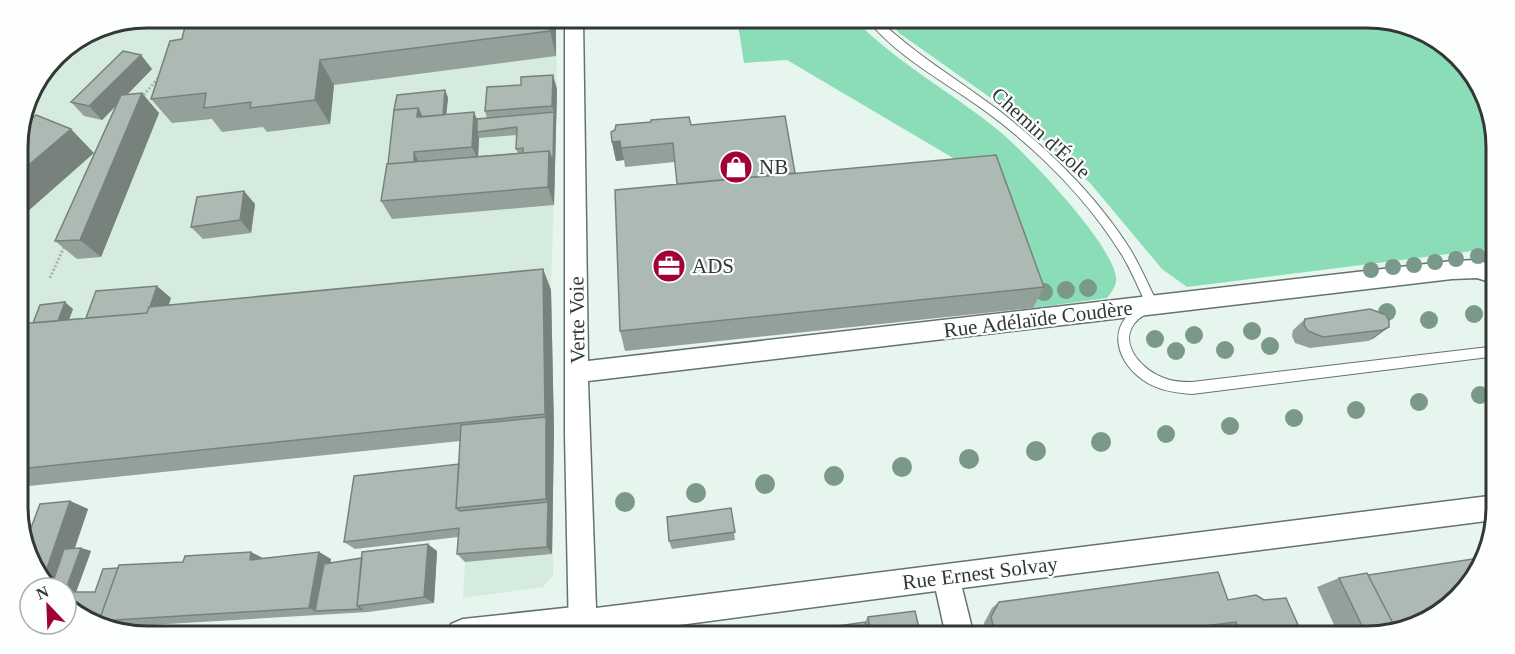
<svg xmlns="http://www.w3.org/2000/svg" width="1515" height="654" viewBox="0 0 1515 654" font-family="'Times New Roman',serif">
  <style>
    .built { fill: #d5ebe0 }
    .green { fill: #8bddb7 }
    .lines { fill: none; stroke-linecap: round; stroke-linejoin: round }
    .service-casing { stroke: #66736c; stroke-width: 2 }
    .minor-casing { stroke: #66736c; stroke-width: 3 }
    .tertiary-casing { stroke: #66736c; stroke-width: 3 }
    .path { stroke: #a9b4ae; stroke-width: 3; stroke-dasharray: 2 2; stroke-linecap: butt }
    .service { fill: #fff; fill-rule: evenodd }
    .minor { fill: #fff; fill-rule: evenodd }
    .tertiary { fill: #fff; fill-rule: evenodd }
    .tree { fill: #7a998b }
    .wall { fill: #94a09a; fill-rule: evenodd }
    .shaded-wall { fill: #78827d }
    .building { fill: #acbab3; stroke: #78827d; stroke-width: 1.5 }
    .labels { text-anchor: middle; stroke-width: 4.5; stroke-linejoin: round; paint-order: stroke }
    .street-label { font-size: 21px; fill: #333835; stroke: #fcfffd }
    .poi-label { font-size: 21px; fill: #333835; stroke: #fcfffd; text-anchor: start }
    .rim { fill: none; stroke: #333835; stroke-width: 3 }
  </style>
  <rect width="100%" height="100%" fill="#e6f5ed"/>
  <path class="built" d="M 148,18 L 556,18 L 557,89 L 551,290 L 553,575 L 543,587 L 463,598 L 472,439 L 19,487 L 18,139 L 32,90 L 62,50 L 99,28 Z"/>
  <path class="green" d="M 737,18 L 853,18 C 895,62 950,91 998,130 C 1023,150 1121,252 1116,282 C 1115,288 1110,294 1107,298 L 1033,308 L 987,178 L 787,60 L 744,63 Z
    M 885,18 L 1367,18 L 1416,28 L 1470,69 L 1496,131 L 1496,248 L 1187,287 L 1162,269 L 1090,183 L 1019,118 L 899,33 Z"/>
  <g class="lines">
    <g class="service-casing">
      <path id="service" d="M 866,18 L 877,18 C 913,53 957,79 997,109 C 1047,148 1096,195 1130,249 C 1141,267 1149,287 1159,306 L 1157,310 C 1148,313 1140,316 1134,324 C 1118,346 1145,372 1164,378 C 1173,382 1183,382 1192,382 L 1497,346 L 1497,356 L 1192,394 C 1175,393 1157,390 1143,380 C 1112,358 1107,319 1146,304 C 1138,287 1131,270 1122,255 C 1088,200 1039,151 988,113 C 949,84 896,57 866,18 Z"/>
    </g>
    <g class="minor-casing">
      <path id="minor" d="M 565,18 L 583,18 L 588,361 L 1452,261 L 1477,260 L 1496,266 L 1496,284 L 1477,278 L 1452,279 L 588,381 L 596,608 L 1497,495 L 1494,520 L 962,588 L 974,636 L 946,636 L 936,591 L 597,636 L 569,636 L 565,434 Z"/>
    </g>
    <g class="tertiary-casing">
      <path id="tertiary" d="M 583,606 L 595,611 L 600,623 L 594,636 L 446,636 L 451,624 L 463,619 Z"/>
    </g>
    <path class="path" d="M 141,98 L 160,76
      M 50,278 L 65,245"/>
    <use href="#service" class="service"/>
    <use href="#minor" class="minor"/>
    <use href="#tertiary" class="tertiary"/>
  </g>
  <g class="tree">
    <circle cx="1478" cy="256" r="8"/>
    <circle cx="1456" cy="259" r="8"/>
    <circle cx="1435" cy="262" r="8"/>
    <circle cx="1414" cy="265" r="8"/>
    <circle cx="1393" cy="267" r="8"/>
    <circle cx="1371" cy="270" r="8"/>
    <circle cx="1088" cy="288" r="9"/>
    <circle cx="1066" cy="290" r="9"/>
    <circle cx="1044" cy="292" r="9"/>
    <circle cx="1387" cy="312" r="9"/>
    <circle cx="1474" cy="314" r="9"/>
    <circle cx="1429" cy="320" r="9"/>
    <circle cx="1252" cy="331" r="9"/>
    <circle cx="1194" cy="335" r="9"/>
    <circle cx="1155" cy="339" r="9"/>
    <circle cx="1270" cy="346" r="9"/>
    <circle cx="1225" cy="350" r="9"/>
    <circle cx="1176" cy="351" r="9"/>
    <circle cx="1480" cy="395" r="9"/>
    <circle cx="1419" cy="402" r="9"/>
    <circle cx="1356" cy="410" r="9"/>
    <circle cx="1294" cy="418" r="9"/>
    <circle cx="1230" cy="426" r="9"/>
    <circle cx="1166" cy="434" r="9"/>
    <circle cx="1101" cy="442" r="10"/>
    <circle cx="1036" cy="451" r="10"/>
    <circle cx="969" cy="459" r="10"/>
    <circle cx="902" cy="467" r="10"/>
    <circle cx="834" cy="476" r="10"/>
    <circle cx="765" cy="484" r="10"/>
    <circle cx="696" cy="493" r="10"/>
    <circle cx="625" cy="502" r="10"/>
  </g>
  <path class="wall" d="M 187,18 L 556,18 L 556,56 L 334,85 L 330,124 L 267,132 L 263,127 L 222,132 L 212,119 L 172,123 L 151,99 L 182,39 Z
    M 141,55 L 152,69 L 128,94 L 159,113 L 101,257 L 77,259 L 55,241 L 115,107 L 102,120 L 84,116 L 71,102 Z
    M 557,89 L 554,205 L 392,219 L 381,201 L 388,164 L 445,90 L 448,98 L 446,114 L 477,119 L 487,118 L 485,111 ZM 517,135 L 516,149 L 518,153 L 478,156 L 479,138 Z
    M 691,125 L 795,173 L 1044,287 L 1033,308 L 625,351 L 620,331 L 677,184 L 675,162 L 625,167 L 624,160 L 616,161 L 612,142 Z
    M 255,204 L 251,233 L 203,239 L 191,227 Z
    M 543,269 L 551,290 L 554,431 L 552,554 L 465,562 L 457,554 L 458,537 L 355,549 L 344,542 L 459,464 L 460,441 L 19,487 L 19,324 L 33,323 L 73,309 L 69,320 L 86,318 L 171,298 L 168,305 Z
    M 1305,319 L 1389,327 L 1374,338 L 1368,341 L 1310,348 L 1295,343 L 1292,336 L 1293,330 Z
    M 70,501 L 88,509 L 75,548 L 81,548 L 91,551 L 76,592 L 95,592 L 263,558 L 319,552 L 331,559 L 330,563 L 437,551 L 434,603 L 368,612 L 117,627 L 99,626 L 66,601 Z
    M 731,508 L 735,540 L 672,549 L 669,541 Z
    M 1368,575 L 1375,636 L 1339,636 L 1317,587 L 1339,578 Z
    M 1228,600 L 1303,636 L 1226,636 L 1222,627 L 1181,632 L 1182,636 L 988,636 L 984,623 L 992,608 L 999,602 Z
    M 868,617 L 921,636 L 769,636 L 784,634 L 785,631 L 817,629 L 865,622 Z"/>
  <path class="shaded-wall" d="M 550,18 L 556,18 L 556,56 L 550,31 Z
    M 141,55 L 152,69 L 102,120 L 89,106 Z
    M 320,60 L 334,85 L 330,124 L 315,100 Z
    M 553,75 L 557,89 L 554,205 L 548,187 L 549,151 L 554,112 L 552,106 Z
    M 445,90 L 448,98 L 445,129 L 442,122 Z
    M 142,93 L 159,113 L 101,257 L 80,240 Z
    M 418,108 L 425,122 L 417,117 Z
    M 474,112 L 480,126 L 477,132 L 479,138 L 478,160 L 472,147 Z
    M 71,129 L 94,153 L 18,220 L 18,174 Z
    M 620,141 L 624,160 L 616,161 L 612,142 Z
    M 414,152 L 421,166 L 413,168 Z
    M 244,191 L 255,204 L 251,233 L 240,220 Z
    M 543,269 L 551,290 L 554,431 L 552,554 L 547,547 L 548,502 L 546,499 L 546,417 L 545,414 Z
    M 157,286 L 171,298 L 159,334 L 145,323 Z
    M 65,302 L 73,309 L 60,343 L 52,337 Z
    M 1389,327 L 1374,338 L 1368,341 L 1383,330 Z
    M 70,501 L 88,509 L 61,588 L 48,588 L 45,585 L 43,580 Z
    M 428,544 L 437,551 L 434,603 L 424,597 Z
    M 81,548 L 91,551 L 75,595 L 66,592 L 66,589 Z
    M 251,552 L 265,559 L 250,560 Z
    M 319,552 L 331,559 L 322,611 L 315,611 L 309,608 Z"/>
  <path class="building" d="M 187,18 L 550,18 L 550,31 L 320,60 L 315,100 L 250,108 L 251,102 L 204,108 L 206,93 L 151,99 L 170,41 L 182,39 Z
    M 123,51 L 141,55 L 89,106 L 71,102 Z
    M 553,75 L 552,106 L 485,111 L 487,87 L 521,85 L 521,77 Z
    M 445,90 L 443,115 L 421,117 L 421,115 L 418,108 L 394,110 L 397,95 Z
    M 142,93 L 80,240 L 55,241 L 121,95 Z
    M 418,108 L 417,117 L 474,112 L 472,147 L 414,152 L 414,162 L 388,164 L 394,110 Z
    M 554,112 L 553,163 L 549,151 L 523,153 L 523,148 L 516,149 L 517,127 L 477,132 L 477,119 Z
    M 36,115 L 71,129 L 18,174 L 18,139 L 22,127 Z
    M 785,116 L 795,173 L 677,184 L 673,143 L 621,148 L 620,141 L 612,142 L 611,132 L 615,130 L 616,125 L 651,122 L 651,120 L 689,117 L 691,125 Z
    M 549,151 L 548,187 L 381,201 L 387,164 Z
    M 996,155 L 1044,287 L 620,331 L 615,190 Z
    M 244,191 L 240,220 L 191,227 L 197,197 Z
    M 543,269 L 545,414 L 19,469 L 19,324 L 147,313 L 149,307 Z
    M 157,286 L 150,307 L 149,307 L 147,313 L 86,318 L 96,291 Z
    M 65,302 L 58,321 L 33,323 L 40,305 Z
    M 1370,309 L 1386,315 L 1389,321 L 1389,327 L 1383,330 L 1323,337 L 1308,331 L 1304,325 L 1305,319 Z
    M 546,417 L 546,499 L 456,508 L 461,425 Z
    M 459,464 L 456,508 L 460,511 L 548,502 L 547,547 L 457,554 L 459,528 L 344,542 L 354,476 Z
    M 70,501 L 43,580 L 26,541 L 40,504 Z
    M 731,508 L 735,532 L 669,541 L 667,517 Z
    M 428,544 L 424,597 L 357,606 L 362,552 Z
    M 81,548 L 66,589 L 66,588 L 51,588 L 64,549 Z
    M 251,552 L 250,560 L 319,552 L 309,608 L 99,621 L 119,565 L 183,562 L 185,556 Z
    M 1486,557 L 1440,614 L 1396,629 L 1368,575 Z
    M 362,558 L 357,606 L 362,609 L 315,611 L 324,564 Z
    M 118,568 L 99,621 L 108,624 L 96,624 L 66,601 L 66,592 L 95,592 L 103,569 Z
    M 1218,572 L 1228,600 L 1256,595 L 1264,600 L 1286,598 L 1303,636 L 1241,636 L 1236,622 L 1179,629 L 1182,636 L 996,636 L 991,617 L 999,602 Z
    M 1367,573 L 1396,629 L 1375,636 L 1367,636 L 1339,578 Z
    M 915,611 L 921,636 L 871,636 L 868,617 Z
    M 865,622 L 868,636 L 818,636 L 817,629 Z
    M 817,627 L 818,636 L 785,636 L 785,631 Z
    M 784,634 L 785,636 L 769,636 Z"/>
  <defs>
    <g id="shop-disc" transform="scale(1.725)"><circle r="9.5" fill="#a10138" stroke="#fcfffd"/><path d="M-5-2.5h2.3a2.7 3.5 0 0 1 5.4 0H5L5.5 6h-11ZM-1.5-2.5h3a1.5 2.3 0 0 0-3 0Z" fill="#fff"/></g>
    <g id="office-disc" transform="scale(1.725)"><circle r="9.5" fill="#a10138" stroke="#fcfffd"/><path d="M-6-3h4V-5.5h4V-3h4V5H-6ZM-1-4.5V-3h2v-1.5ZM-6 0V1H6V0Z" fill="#fff"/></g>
  </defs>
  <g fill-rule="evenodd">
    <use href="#shop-disc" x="736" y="167"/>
    <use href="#office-disc" x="669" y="266"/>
  </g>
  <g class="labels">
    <g class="street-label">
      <text transform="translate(1041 133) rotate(42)" y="7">Chemin d'Éole</text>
      <text transform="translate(1038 319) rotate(-7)" y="7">Rue Adélaïde Coudère</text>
      <text transform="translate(577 320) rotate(-91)" y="7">Verte Voie</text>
      <text transform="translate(980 573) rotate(-7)" y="7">Rue Ernest Solvay</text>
    </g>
    <g class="poi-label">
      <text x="759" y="174">NB</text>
      <text x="692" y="273">ADS</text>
    </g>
  </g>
  <path d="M0 0H1515V654H0ZM147 28H1367A119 119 0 0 1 1486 147V507A119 119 0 0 1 1367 626H147A119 119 0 0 1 28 507V147A119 119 0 0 1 147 28Z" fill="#fcfffd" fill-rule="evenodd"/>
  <path class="rim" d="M147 28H1367A119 119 0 0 1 1486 147V507A119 119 0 0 1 1367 626H147A119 119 0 0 1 28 507V147A119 119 0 0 1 147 28Z"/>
  <g transform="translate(48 606) rotate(337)"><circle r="28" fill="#fcfffd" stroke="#acafad" stroke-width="1.5"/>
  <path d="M0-4.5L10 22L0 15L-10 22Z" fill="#a10138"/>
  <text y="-9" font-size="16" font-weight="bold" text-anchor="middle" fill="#333835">N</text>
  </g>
</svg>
